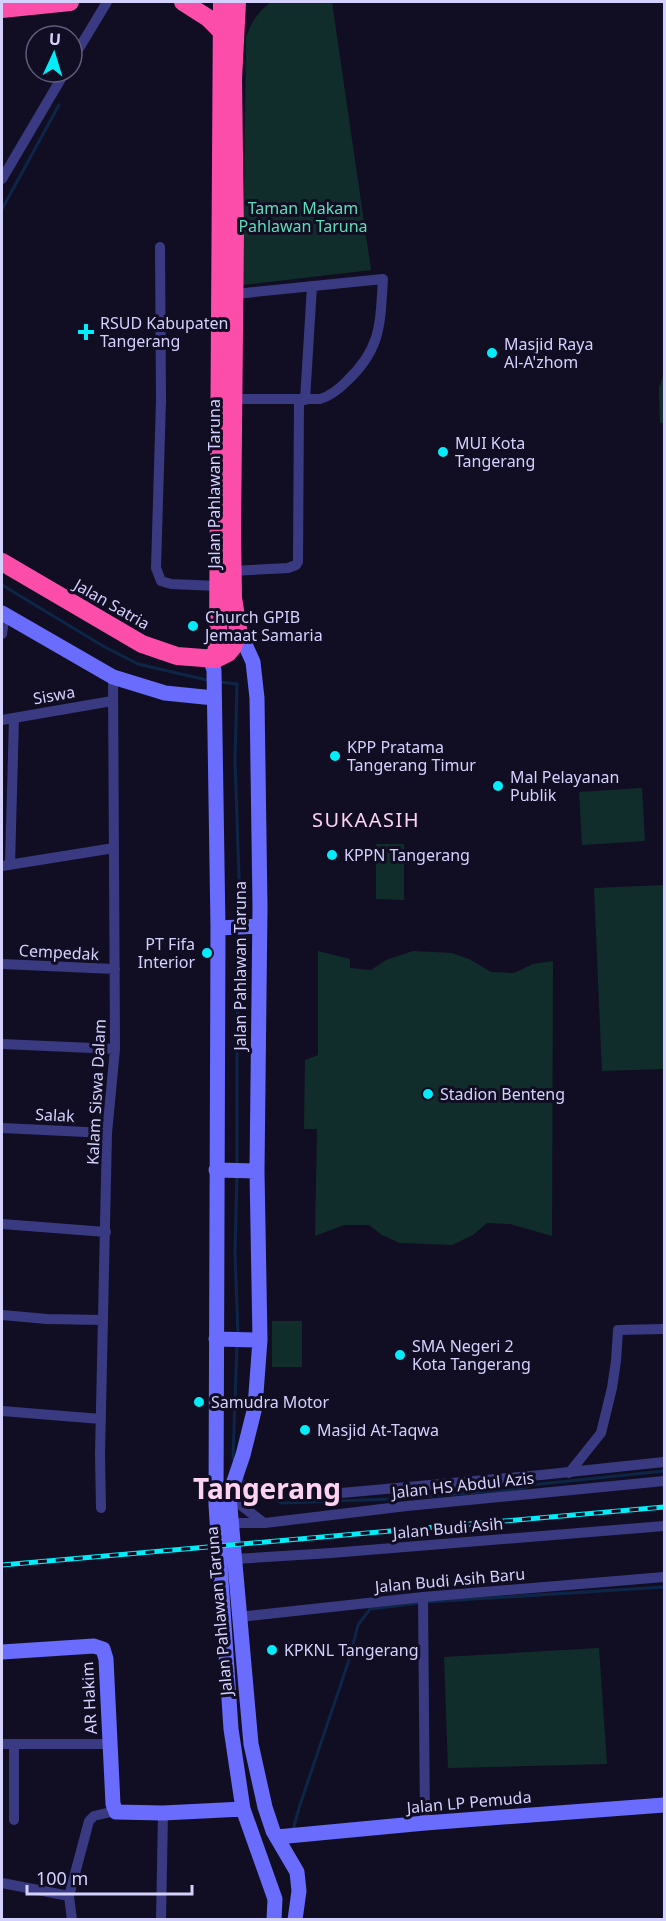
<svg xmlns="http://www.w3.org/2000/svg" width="666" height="1921" viewBox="0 0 666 1921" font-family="'Noto Sans',sans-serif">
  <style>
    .green { fill: #112d2b }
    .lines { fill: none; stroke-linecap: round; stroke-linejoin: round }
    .stream { stroke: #0d2648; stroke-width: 3 }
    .street { stroke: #3a3a82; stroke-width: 10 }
    .secondary { stroke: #696cfd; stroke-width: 15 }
    .highway { stroke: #fd4daa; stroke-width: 18 }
    .rail-casing { stroke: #03ecf9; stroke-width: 5 }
    .rail { stroke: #110e23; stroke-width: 3; stroke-dasharray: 9; stroke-linecap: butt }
    .poi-dot { fill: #03ecf9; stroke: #110e23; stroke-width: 2 }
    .labels { text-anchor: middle; stroke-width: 6; stroke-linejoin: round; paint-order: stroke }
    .park-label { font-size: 16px; fill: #5ddeb8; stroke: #110e23 }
    .poi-label { font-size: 16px; fill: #d4d1fe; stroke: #110e23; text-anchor: start }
    .street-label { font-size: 16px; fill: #d4d1fe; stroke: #110e23 }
    .quarter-label { font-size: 20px; letter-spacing: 1.5px; fill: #fed3f1; stroke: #110e23 }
    .town-label { font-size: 28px; font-weight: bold; fill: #fed3f1; stroke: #110e23 }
  </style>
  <rect width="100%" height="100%" fill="#110e23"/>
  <path class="green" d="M 271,2 L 332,2 L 371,270 L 243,285 L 246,38 C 251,22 258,12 271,2 Z
    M 664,372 L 664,423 L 660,423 L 659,388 Z
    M 642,788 L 645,841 L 582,845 L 579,792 Z
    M 376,844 L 404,844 L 404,900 L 376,899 Z
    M 664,885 L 664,1069 L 602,1071 L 594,888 Z
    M 318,951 L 350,959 L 350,968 L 371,970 L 386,960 L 413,951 L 452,953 L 469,959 L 491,972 L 514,973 L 533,964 L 553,961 L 552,1236 L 510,1224 L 487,1223 L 473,1235 L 452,1245 L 400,1243 L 382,1235 L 369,1225 L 344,1225 L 315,1236 L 317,1129 L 304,1129 L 305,1060 L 318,1055 Z
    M 272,1321 L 302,1321 L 302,1367 L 272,1367 Z
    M 599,1648 L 607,1764 L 448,1768 L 444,1657 Z"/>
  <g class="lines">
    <path class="stream" d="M 2,209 L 59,105
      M 2,585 L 103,646 L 138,664 L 211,681
      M 220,682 L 237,684 L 235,760 L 240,907
      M 237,1164 L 237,1020 L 240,978 L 238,956
      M 237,1174 L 235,1253 L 238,1335
      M 235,1461 L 233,1457 L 237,1345
      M 242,1478 L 244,1483 L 282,1503 L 392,1499 L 520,1489 L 531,1485 L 664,1471
      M 427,1602 L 664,1587
      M 293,1830 L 299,1808 L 349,1660 L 358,1625 L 370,1609 L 420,1603
      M 260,1920 L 261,1919"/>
    <path class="street" d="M 72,60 L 107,2
      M 2,179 L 65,72
      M 160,247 L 161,400 L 156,568 L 161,581 L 171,584 L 218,586
      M 234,399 L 320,399 C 331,396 339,389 347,381 C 382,348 380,323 383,279 L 235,294
      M 305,400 L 312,286
      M 232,571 L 288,568 L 296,565 L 298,562 L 299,400
      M 2,634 L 5,614
      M 2,720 L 112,701
      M 10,865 L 14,718
      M 2,866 L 114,848
      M 2,964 L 115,969
      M 2,1044 L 115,1049
      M 2,1128 L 107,1133
      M 2,1224 L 106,1232
      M 2,1315 L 47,1319 L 103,1320
      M 2,1411 L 101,1419
      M 569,1473 L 601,1433 L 612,1388 L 616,1361 L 618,1330 L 664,1329
      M 341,1493 L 541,1475 L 664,1462
      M 229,1496 L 264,1523
      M 101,1508 L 100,1455 L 107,1133 L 115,1049 L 113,677
      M 231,1523 L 265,1523 L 407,1506 L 664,1481
      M 234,1559 L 331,1553 L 664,1526
      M 423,1597 L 425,1823
      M 239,1617 L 423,1597 L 664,1577
      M 2,1744 L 109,1744
      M 14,1744 L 14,1820
      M 2,1883 L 69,1896
      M 72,1920 L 69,1896 L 89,1821 L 94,1816 L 115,1811
      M 161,1920 L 163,1813"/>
    <path class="secondary" d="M 2,613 L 113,677 L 165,693 L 214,698
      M 238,629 L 253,662 L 257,698 L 260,907 L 257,1171 L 260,1340 L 255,1407 L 243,1455 L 229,1496 L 251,1744 L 265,1807 L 273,1831 L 297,1872 L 299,1891 L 295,1920
      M 210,659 L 214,670 L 218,928 L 216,1505 L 231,1729 L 243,1809 L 275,1899 L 274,1920
      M 218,928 L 260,926
      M 216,1170 L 257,1171
      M 216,1339 L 260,1340
      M 2,1652 L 94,1646 L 103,1649 L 106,1659 L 113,1804 L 116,1812 L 163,1813 L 243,1809
      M 277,1837 L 425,1823 L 664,1805"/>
    <path class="highway" d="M 183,2 L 208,18 L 221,31
      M 2,9 L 70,2
      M 2,562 L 142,644 L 177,656 L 216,659 L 228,653 L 233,647 L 238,629 L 233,598 L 232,531 L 235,231 L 233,79 L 237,2
      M 210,659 L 216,653 L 218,640 L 222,2"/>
    <g class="rail-casing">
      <path id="rail" d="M 2,1565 L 664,1507"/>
    </g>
    <use href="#rail" class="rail"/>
  </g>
  <g class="poi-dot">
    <path d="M83 323h6v6h6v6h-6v6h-6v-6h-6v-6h6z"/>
    <circle cx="492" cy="353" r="6"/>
    <circle cx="443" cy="452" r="6"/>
    <circle cx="193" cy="626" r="6"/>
    <circle cx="335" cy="756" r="6"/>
    <circle cx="498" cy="786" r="6"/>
    <circle cx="332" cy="855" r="6"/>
    <circle cx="207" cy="953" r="6"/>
    <circle cx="428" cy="1094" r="6"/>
    <circle cx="400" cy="1355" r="6"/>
    <circle cx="199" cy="1402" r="6"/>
    <circle cx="305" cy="1430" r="6"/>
    <circle cx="272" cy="1650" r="6"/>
  </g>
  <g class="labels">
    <g class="park-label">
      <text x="303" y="214">Taman Makam<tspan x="303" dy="18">Pahlawan Taruna</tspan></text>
    </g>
    <g class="poi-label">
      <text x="100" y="329">RSUD Kabupaten<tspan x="100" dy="18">Tangerang</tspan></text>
      <text x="504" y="350">Masjid Raya<tspan x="504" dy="18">Al-A'zhom</tspan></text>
      <text x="455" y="449">MUI Kota<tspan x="455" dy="18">Tangerang</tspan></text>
      <text x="205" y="623">Church GPIB<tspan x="205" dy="18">Jemaat Samaria</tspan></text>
      <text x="347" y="753">KPP Pratama<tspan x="347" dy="18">Tangerang Timur</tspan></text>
      <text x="510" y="783">Mal Pelayanan<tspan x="510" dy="18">Publik</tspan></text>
      <text x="344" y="861">KPPN Tangerang</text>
      <text x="195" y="950" text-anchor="end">PT Fifa<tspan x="195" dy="18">Interior</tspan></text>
      <text x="440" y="1100">Stadion Benteng</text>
      <text x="412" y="1352">SMA Negeri 2<tspan x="412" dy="18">Kota Tangerang</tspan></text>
      <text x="211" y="1408">Samudra Motor</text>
      <text x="317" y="1436">Masjid At-Taqwa</text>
      <text x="284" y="1656">KPKNL Tangerang</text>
    </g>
    <g class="street-label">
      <text transform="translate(214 484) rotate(-90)" y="6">Jalan Pahlawan Taruna</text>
      <text transform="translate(112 604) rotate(30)" y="6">Jalan Satria</text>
      <text transform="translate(54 695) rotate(-10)" y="6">Siswa</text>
      <text transform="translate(59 952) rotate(3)" y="6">Cempedak</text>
      <text transform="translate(240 966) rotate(-90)" y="6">Jalan Pahlawan Taruna</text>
      <text transform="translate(96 1092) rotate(-87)" y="6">Kalam Siswa Dalam</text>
      <text transform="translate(55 1115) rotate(3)" y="6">Salak</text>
      <text transform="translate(463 1485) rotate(-6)" y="6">Jalan HS Abdul Azis</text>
      <text transform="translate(448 1528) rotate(-5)" y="6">Jalan Budi Asih</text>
      <text transform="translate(450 1580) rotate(-5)" y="6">Jalan Budi Asih Baru</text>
      <text transform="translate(219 1611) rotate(-95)" y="6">Jalan Pahlawan Taruna</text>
      <text transform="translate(89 1698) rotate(-93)" y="6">AR Hakim</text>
      <text transform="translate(469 1802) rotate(-5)" y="6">Jalan LP Pemuda</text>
    </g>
    <g class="quarter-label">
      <text x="366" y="827">SUKAASIH</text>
    </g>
    <g class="town-label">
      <text x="267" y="1499">Tangerang</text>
    </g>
  </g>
  <rect width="666" height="1921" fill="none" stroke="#d4d1fe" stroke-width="6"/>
  <g transform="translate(54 54) rotate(4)"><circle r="28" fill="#110e23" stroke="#5f5c7b" stroke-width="1.5"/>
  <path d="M0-4.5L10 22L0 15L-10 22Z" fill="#03ecf9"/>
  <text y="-9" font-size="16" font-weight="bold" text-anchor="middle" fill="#d4d1fe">U</text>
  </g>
  <path d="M27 1885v9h165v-9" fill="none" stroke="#d4d1fe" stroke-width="3"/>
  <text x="36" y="1885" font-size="18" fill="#d4d1fe" stroke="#110e23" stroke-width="4.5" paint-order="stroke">100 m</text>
</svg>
